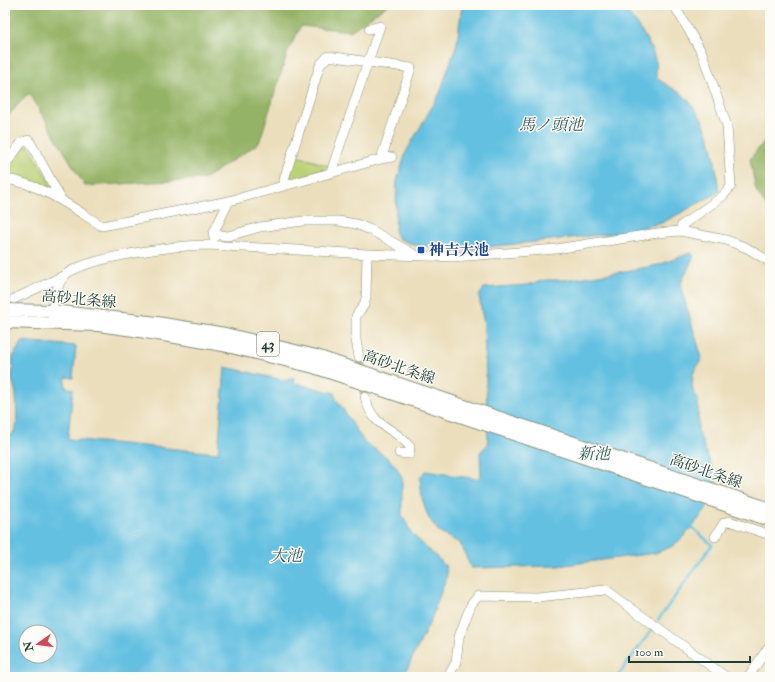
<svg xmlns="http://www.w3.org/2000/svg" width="775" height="682" viewBox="0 0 775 682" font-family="'IM FELL Double Pica','Noto Serif JP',serif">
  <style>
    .green { fill: #bcd175; stroke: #6e8754 }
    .forest { fill: #95b366; stroke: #5a784d }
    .water { fill: #63c0e1; stroke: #417e8a; fill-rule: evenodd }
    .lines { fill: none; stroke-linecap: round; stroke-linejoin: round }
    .stream { stroke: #63c0e1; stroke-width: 2.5 }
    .minor-tunnel { stroke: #c2bea1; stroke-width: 9; stroke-dasharray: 9 4.5; stroke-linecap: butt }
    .minor-casing { stroke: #858e78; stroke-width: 10 }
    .major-casing { stroke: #858e78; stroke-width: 14 }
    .minor { stroke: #fff; stroke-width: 9 }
    .major { stroke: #fff; stroke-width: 12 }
    .transit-dot { fill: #1a4fb4; stroke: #fdfcf7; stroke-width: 1.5 }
    .labels { text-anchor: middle; stroke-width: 3; stroke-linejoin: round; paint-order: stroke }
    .shield { fill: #fdfcf7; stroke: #62766e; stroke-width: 1 }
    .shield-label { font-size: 14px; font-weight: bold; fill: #1f3d34 }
    .transit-label { font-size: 15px; font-weight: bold; fill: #164399; stroke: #fdfcf7; text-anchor: start }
    .street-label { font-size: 15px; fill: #1f3d34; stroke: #fdfcf7 }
    .water-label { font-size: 16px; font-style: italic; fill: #305e5f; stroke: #fdfcf7 }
  </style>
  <rect width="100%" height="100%" fill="#fdfcf7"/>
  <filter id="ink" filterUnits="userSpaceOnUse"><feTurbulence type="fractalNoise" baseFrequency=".025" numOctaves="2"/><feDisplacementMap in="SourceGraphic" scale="8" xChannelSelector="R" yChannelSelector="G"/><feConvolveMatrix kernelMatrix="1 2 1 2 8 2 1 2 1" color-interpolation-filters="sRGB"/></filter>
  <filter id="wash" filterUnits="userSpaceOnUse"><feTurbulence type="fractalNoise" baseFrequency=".012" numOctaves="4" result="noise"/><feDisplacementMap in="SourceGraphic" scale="16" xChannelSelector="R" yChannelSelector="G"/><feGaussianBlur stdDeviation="0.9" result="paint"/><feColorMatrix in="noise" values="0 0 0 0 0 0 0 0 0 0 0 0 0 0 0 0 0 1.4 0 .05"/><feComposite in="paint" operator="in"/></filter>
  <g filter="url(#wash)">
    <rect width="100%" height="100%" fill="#ebdebc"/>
    <path class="green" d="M 24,146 L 29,146 L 52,187 L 49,190 L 5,176 L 5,169 Z
      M 294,155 L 329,166 L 323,172 L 323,169 L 319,170 L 319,173 L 292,180 L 288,175 Z"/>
    <path class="forest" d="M 5,5 L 388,5 L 350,31 L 301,26 L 288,51 L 259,143 L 204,179 L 85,186 L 29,93 L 5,119 Z
      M 770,134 L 770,211 L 756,191 L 750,159 Z"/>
    <path class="water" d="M 462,5 L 622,5 C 635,21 651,42 656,62 C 657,67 655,73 657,78 C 666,86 679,90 687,99 C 713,129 714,154 719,192 L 662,223 L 616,233 L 469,249 L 415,245 L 399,239 L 395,233 L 397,181 L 406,152 L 440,93 L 457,43 Z
      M 691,253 L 694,256 L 680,285 L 702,358 L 693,374 L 692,388 L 698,400 L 698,431 L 717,480 L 706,510 L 692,527 L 681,539 L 671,547 L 655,553 L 557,566 L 471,568 L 460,543 L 440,533 L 428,517 L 422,498 L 420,478 L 425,471 L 477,479 L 481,476 L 480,452 L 487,445 L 488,439 L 484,325 L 479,296 L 484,288 L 527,285 L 546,280 L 564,280 L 626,271 L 658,265 Z
      M 22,341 L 76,346 L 73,378 L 66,377 L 65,387 L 73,389 L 68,436 L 69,439 L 218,453 L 225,367 L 288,381 L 290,377 L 294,378 L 294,383 L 335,393 L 335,397 L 364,442 L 389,459 L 397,468 L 402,478 L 402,515 L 412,534 L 445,565 L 447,575 L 430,622 L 403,677 L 5,677 L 5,439 L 13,434 L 17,424 L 16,393 L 12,379 L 13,357 ZM 26,632 L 50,632 L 50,656 L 26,656 Z"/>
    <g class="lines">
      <path class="stream" d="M 658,620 L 712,545 L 692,527
        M 617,677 L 653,628"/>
    </g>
  </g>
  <g filter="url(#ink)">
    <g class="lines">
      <path class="minor-tunnel" d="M 359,357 L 365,397"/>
      <g class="minor-casing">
        <path id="minor" d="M 674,5 L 702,53 L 727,126 L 731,186 L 723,196 L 682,225 L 680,231
          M 381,159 L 392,157
          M 5,165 L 22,142 L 29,140 L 62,201
          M 331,172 L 380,26 L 369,29
          M 5,179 C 40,183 73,208 102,226 L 229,201 L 381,159 L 411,68 L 328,56 L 320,65 L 282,186
          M 213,234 L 228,236 L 260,227 L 303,221 L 338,221 L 356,224 L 371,230 L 415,255
          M 214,238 L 213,234 L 229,201
          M 14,299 L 65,275
          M 52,316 C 52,305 57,283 65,275 C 86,257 179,245 208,245 L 367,254 L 454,257 L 556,249 L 658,233 L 680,231 L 726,240 L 747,248 L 770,262
          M 359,357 L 356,340 L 356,316 L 364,305 L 366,298 L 367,254
          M 365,397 C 374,431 392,424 410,447 L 409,454 L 399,453
          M 715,537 L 724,523 L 729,521 L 770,535
          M 448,677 L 456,662 L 459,637 L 464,623 L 471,605 L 478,596 L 537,597 L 606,590 L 726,677
          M 748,677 L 770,645"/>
      </g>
      <g class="major-casing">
        <path id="major" d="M 5,310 L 52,311 L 157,323 L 225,334 L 316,356 L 770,509
          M 5,322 L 98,325 L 134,330 L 223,345 L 314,367 L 770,520"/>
      </g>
      <use href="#minor" class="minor"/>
      <use href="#major" class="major"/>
    </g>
  </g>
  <rect class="transit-dot" x="417" y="246" width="8" height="8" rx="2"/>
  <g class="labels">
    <rect class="shield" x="257" y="332" width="22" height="24" rx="3"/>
    <g class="shield-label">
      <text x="268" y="349">43</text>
    </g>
    <g class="transit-label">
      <text x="429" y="255">神吉大池</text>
    </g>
    <g class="street-label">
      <text transform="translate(79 299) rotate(5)" y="5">高砂北条線</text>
      <text transform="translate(399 367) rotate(19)" y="5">高砂北条線</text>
      <text transform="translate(706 471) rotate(19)" y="5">高砂北条線</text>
    </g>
    <g class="water-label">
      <text x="551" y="130">馬ノ頭池</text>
      <text x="594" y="459">新池</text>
      <text x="286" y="561">大池</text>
    </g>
  </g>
  <rect width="775" height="682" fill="none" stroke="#fdfcf7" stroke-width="20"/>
  <g transform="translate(38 644) rotate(256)"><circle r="19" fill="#fdfcf7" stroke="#a4b0a9"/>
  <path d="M0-3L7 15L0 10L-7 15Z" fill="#d1495b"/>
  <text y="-6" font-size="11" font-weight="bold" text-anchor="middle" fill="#1f3d34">N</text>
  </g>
  <path d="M629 656v6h121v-6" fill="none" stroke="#1f3d34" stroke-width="2"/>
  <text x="635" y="656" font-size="12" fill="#1f3d34" stroke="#fdfcf7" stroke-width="3" paint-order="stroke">100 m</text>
</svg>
